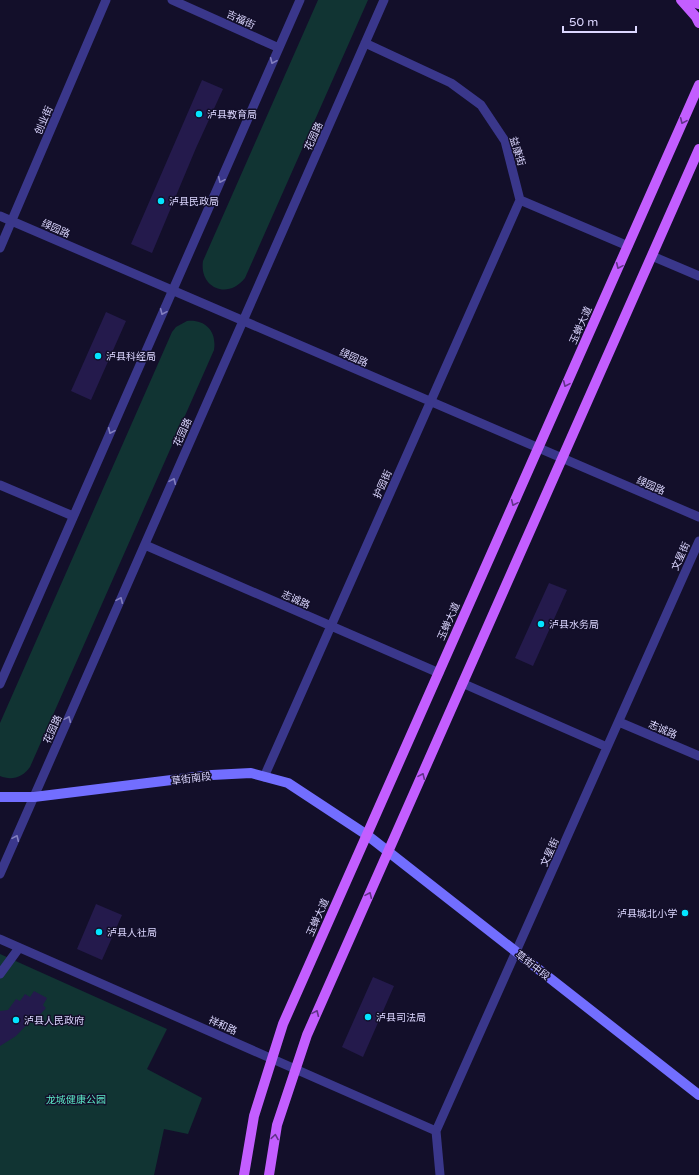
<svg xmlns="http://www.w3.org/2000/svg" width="699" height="1175" viewBox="0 0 699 1175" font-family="'Varela Round','Noto Sans SC',sans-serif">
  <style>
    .green { fill: #113433 }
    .building { fill: #241a4c }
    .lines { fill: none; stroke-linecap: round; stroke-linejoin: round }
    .street { stroke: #3a378b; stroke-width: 9 }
    .secondary { stroke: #726eff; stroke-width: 10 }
    .primary { stroke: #c35eff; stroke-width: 10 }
    .oneway { stroke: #837fbf }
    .oneway2 { stroke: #62338a }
    .poi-dot { fill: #03e5ff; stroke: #130f2a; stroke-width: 1.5 }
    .labels { text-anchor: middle; stroke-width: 3; stroke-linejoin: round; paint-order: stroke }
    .street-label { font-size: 10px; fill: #dcd7ff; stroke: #130f2a }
    .poi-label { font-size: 10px; fill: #dcd7ff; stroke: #130f2a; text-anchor: start }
    .park-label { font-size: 10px; fill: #5be7c4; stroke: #130f2a }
  </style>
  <rect width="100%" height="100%" fill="#130f2a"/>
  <path class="green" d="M 318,0 L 368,0 L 245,278 C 228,300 199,288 203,261 Z
    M 187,321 C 205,319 217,331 214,350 L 30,767 C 23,777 12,781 0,776 L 0,723 L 172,332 L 176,327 Z
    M 0,954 L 167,1029 L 147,1069 L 202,1098 L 188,1134 L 164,1129 L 154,1175 L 0,1175 Z"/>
  <path class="building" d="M 202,80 L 223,89 L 196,148 L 152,253 L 131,244 Z
    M 106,312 L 126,321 L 91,400 L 71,391 Z
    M 549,583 L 567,590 L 533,666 L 515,658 Z
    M 96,904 L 122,915 L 102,960 L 77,949 Z
    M 373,977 L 394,986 L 363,1057 L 342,1047 Z
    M 34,991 L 47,998 L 43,1005 L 46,1008 L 38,1017 L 36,1015 L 16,1036 L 0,1046 L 0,1011 L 8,1010 L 16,999 L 20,1001 L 25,994 L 30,997 Z"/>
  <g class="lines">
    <path class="street" d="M 172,0 L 279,48
      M 365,43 L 451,83 L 481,105 L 505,141 L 520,200 L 628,246
      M 0,216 L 699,517
      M 0,248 L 106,0
      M 652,256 L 699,276
      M 0,485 L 73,516
      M 145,545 L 439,673
      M 462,683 L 607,747
      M 0,684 L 300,0
      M 619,722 L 699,756
      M 264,777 L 520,200
      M 0,874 L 384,0
      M 0,939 L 436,1131
      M 0,974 L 19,948
      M 440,1175 L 436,1131 L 699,541"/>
    <path class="secondary" d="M 0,797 L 34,797 L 212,775 L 251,773 L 288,783 L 367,835 L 699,1095"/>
    <path class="primary" d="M 681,0 L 696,17 L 699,23
      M 689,0 L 699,4
      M 244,1175 L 254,1116 L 283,1024 L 699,85
      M 269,1175 L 277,1125 L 307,1035 L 699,149"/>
  </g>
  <defs><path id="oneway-chevron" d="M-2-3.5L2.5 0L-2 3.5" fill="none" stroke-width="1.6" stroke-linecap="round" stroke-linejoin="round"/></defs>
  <g class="oneway">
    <use href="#oneway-chevron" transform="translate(273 61) rotate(114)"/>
    <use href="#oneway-chevron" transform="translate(221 180) rotate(114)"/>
    <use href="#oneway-chevron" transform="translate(163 312) rotate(114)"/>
    <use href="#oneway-chevron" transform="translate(111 431) rotate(114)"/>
    <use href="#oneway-chevron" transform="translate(173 481) rotate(-66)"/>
    <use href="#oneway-chevron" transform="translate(120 600) rotate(-66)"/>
    <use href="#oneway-chevron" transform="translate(68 719) rotate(-66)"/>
    <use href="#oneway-chevron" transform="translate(16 838) rotate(-66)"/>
  </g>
  <g class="oneway2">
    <use href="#oneway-chevron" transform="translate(683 121) rotate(114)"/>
    <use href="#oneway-chevron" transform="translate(619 266) rotate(114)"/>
    <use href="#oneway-chevron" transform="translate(566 384) rotate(114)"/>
    <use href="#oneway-chevron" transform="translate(514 503) rotate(114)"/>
    <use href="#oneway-chevron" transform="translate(422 776) rotate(-66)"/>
    <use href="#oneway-chevron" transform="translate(369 895) rotate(-66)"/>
    <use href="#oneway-chevron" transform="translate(316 1013) rotate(-66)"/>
    <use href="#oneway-chevron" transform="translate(275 1137) rotate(-81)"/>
  </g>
  <g class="poi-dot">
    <circle cx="199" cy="114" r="4"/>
    <circle cx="161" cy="201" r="4"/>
    <circle cx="98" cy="356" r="4"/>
    <circle cx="541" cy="624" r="4"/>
    <circle cx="685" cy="913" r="4"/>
    <circle cx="99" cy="932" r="4"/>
    <circle cx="368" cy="1017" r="4"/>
    <circle cx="16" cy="1020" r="4"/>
  </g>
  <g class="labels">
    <g class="street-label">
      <text transform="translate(241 19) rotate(24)" y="4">吉福街</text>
      <text transform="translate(43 120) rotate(-67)" y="4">创业街</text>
      <text transform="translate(313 136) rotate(-66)" y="4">花园路</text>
      <text transform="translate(518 151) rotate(73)" y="4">益康街</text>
      <text transform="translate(56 228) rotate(23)" y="4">绿园路</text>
      <text transform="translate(580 325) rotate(-66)" y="4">玉蝉大道</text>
      <text transform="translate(354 357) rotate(23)" y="4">绿园路</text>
      <text transform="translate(182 432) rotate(-66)" y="4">花园路</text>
      <text transform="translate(382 484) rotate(-66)" y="4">护园街</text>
      <text transform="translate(651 485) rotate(23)" y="4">绿园路</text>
      <text transform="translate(680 556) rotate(-66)" y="4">文星街</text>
      <text transform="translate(296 599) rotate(24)" y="4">志诚路</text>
      <text transform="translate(448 621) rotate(-66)" y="4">玉蝉大道</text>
      <text transform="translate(52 729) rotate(-66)" y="4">花园路</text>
      <text transform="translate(663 729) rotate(23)" y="4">志诚路</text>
      <text transform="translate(191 778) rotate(-7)" y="4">草街南段</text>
      <text transform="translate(549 852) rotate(-66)" y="4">文星街</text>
      <text transform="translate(317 917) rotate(-66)" y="4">玉蝉大道</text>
      <text transform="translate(533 965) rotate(38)" y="4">草街中段</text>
      <text transform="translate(223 1025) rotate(24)" y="4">祥和路</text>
    </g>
    <g class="poi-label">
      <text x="207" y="118">泸县教育局</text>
      <text x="169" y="205">泸县民政局</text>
      <text x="106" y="360">泸县科经局</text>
      <text x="549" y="628">泸县水务局</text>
      <text x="677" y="917" text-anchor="end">泸县城北小学</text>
      <text x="107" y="936">泸县人社局</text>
      <text x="376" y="1021">泸县司法局</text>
      <text x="24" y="1024">泸县人民政府</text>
    </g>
    <g class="park-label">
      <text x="76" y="1103">龙城健康公园</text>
    </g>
  </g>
  <path d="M563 26v6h73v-6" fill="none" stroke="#dcd7ff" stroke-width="2"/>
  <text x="569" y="26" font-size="12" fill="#dcd7ff" stroke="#130f2a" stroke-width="3" paint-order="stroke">50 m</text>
</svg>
